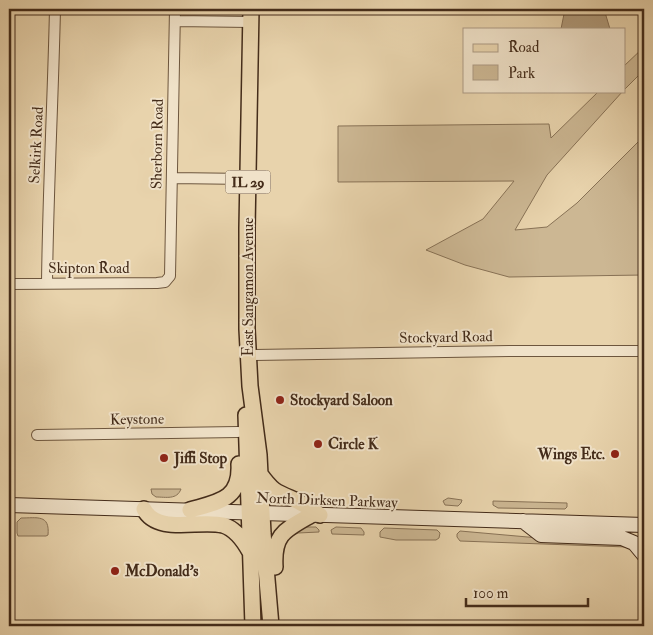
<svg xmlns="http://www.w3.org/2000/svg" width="653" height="635" viewBox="0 0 653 635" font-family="'IM FELL Double Pica',serif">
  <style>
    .green { fill: #ccb793; stroke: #887256 }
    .water { fill: #b09a7a; stroke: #856e54 }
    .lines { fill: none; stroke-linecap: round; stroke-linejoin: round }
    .street-casing { stroke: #6d563e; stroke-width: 12 }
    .secondary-casing { stroke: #442c1a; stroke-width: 16 }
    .primary-casing { stroke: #442c1a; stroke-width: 18 }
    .street { stroke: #f0e2c9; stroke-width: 10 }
    .secondary { stroke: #f0e2c9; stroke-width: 14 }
    .primary { stroke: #e8d3ac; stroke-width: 15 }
    .poi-dot { fill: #8f2418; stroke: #f0e2c9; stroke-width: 2 }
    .labels { text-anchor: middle; stroke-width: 4; stroke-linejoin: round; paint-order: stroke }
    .shield { fill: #f0e2c9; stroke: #78634e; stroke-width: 1 }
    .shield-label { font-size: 14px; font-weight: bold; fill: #442c1a }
    .street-label { font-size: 15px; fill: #442c1a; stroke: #f0e2c9 }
    .poi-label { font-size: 15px; font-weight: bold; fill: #442c1a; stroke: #f0e2c9; text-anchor: start }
  </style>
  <rect width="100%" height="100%" fill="#e8d3ac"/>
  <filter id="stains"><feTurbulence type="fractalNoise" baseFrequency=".004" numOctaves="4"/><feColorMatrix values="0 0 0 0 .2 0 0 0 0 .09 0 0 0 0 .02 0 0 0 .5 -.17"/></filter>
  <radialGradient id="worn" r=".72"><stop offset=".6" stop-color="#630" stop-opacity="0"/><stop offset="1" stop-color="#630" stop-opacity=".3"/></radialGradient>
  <path class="green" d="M 644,47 L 644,70 L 624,90 L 624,66 Z
    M 599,91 L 623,91 L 547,175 L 515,230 L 547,227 L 577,203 L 644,136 L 644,275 L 509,277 L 465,265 L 426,250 L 483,219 L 514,181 L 338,182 L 338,126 L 549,124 L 551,138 Z
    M 151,489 L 181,489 C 177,500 166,497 156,497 L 152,494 Z
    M 448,498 L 462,500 L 461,503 L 458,506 L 445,505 L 443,501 Z
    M 493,501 L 567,503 L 567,507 L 565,509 L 498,508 L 493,505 Z
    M 21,518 C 37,518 50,514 48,535 L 46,536 L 18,536 L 17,533 L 17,522 Z
    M 304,527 L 316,527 L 319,530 L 319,532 L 298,533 L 287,538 Z
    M 336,527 L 361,528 L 364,532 L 364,535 L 332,534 L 331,530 Z
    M 384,528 L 437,530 L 440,533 L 439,538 L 436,540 L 396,540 L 380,537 L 380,532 Z
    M 460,531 L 539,538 L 611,540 L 627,547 L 460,541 L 457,537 L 457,534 Z"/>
  <path class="water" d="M 565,9 L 604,9 L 610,29 L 561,29 Z"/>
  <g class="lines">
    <g class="street-casing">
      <path id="street" d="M 175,21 L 250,22
        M 172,178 L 248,179
        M 47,283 C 48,192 53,100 55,9
        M 9,284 L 157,283 L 165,282 L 170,276 L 175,9
        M 249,355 L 509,351 L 644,351
        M 37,435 L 238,432"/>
    </g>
    <g class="secondary-casing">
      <path id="secondary" d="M 9,505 L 644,525
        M 523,521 L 541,535 L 622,538 L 634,543 L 644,555"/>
    </g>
    <g class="primary-casing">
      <path id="primary" d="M 251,9 L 247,228 L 247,329 L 250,386 L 259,455 L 263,533 L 271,626
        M 246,415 L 253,626
        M 260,474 C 273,492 276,492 295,500 C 304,504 312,510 320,515
        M 144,509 C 157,535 200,519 223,525 C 236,529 244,541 250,552
        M 190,510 C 218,502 241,500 239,464
        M 275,567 C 273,534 285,530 311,515"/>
    </g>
    <use href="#street" class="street"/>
    <use href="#secondary" class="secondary"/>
    <use href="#primary" class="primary"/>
  </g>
  <g class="poi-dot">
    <circle cx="280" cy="400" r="5"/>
    <circle cx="318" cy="444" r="5"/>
    <circle cx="615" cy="454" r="5"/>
    <circle cx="164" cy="458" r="5"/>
    <circle cx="115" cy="571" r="5"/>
  </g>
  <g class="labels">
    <rect class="shield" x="225.5" y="170.5" width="45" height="23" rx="4"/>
    <g class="shield-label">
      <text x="248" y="187">IL 29</text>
    </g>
    <g class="street-label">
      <text transform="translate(157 144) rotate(-89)" y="5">Sherborn Road</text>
      <text transform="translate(36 145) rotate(-87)" y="5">Selkirk Road</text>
      <text x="89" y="273">Skipton Road</text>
      <text transform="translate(248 287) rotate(-90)" y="5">East Sangamon Avenue</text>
      <text transform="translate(446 337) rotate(-1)" y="5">Stockyard Road</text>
      <text transform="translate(137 419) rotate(-1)" y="5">Keystone</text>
      <text transform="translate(327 500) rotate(2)" y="5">North Dirksen Parkway</text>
    </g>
    <g class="poi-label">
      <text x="290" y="405">Stockyard Saloon</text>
      <text x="328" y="449">Circle K</text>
      <text x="605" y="459" text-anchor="end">Wings Etc.</text>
      <text x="174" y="463">Jiffi Stop</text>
      <text x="125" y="576">McDonald's</text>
    </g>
  </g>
  <rect width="653" height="635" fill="none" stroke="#e8d3ac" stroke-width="30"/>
  <rect x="10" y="10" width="633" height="615" fill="none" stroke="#442c1a" stroke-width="2.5"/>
  <rect x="15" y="15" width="623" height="605" fill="none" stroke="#442c1a"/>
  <rect x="463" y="28" width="162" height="65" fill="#f0e2c9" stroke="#ab9983"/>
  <rect x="473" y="44" width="25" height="8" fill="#e8d3ac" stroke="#ab9983"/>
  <text x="508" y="52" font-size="15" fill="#442c1a">Road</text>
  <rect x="473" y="65" width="25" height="15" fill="#ccb793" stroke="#ab9983"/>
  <text x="508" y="78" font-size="15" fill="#442c1a">Park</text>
  <path d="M466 598v8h122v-8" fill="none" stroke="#442c1a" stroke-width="2.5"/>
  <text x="473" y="598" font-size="15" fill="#442c1a" stroke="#f0e2c9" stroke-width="4" paint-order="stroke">100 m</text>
  <rect width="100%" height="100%" filter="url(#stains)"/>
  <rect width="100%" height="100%" fill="url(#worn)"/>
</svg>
